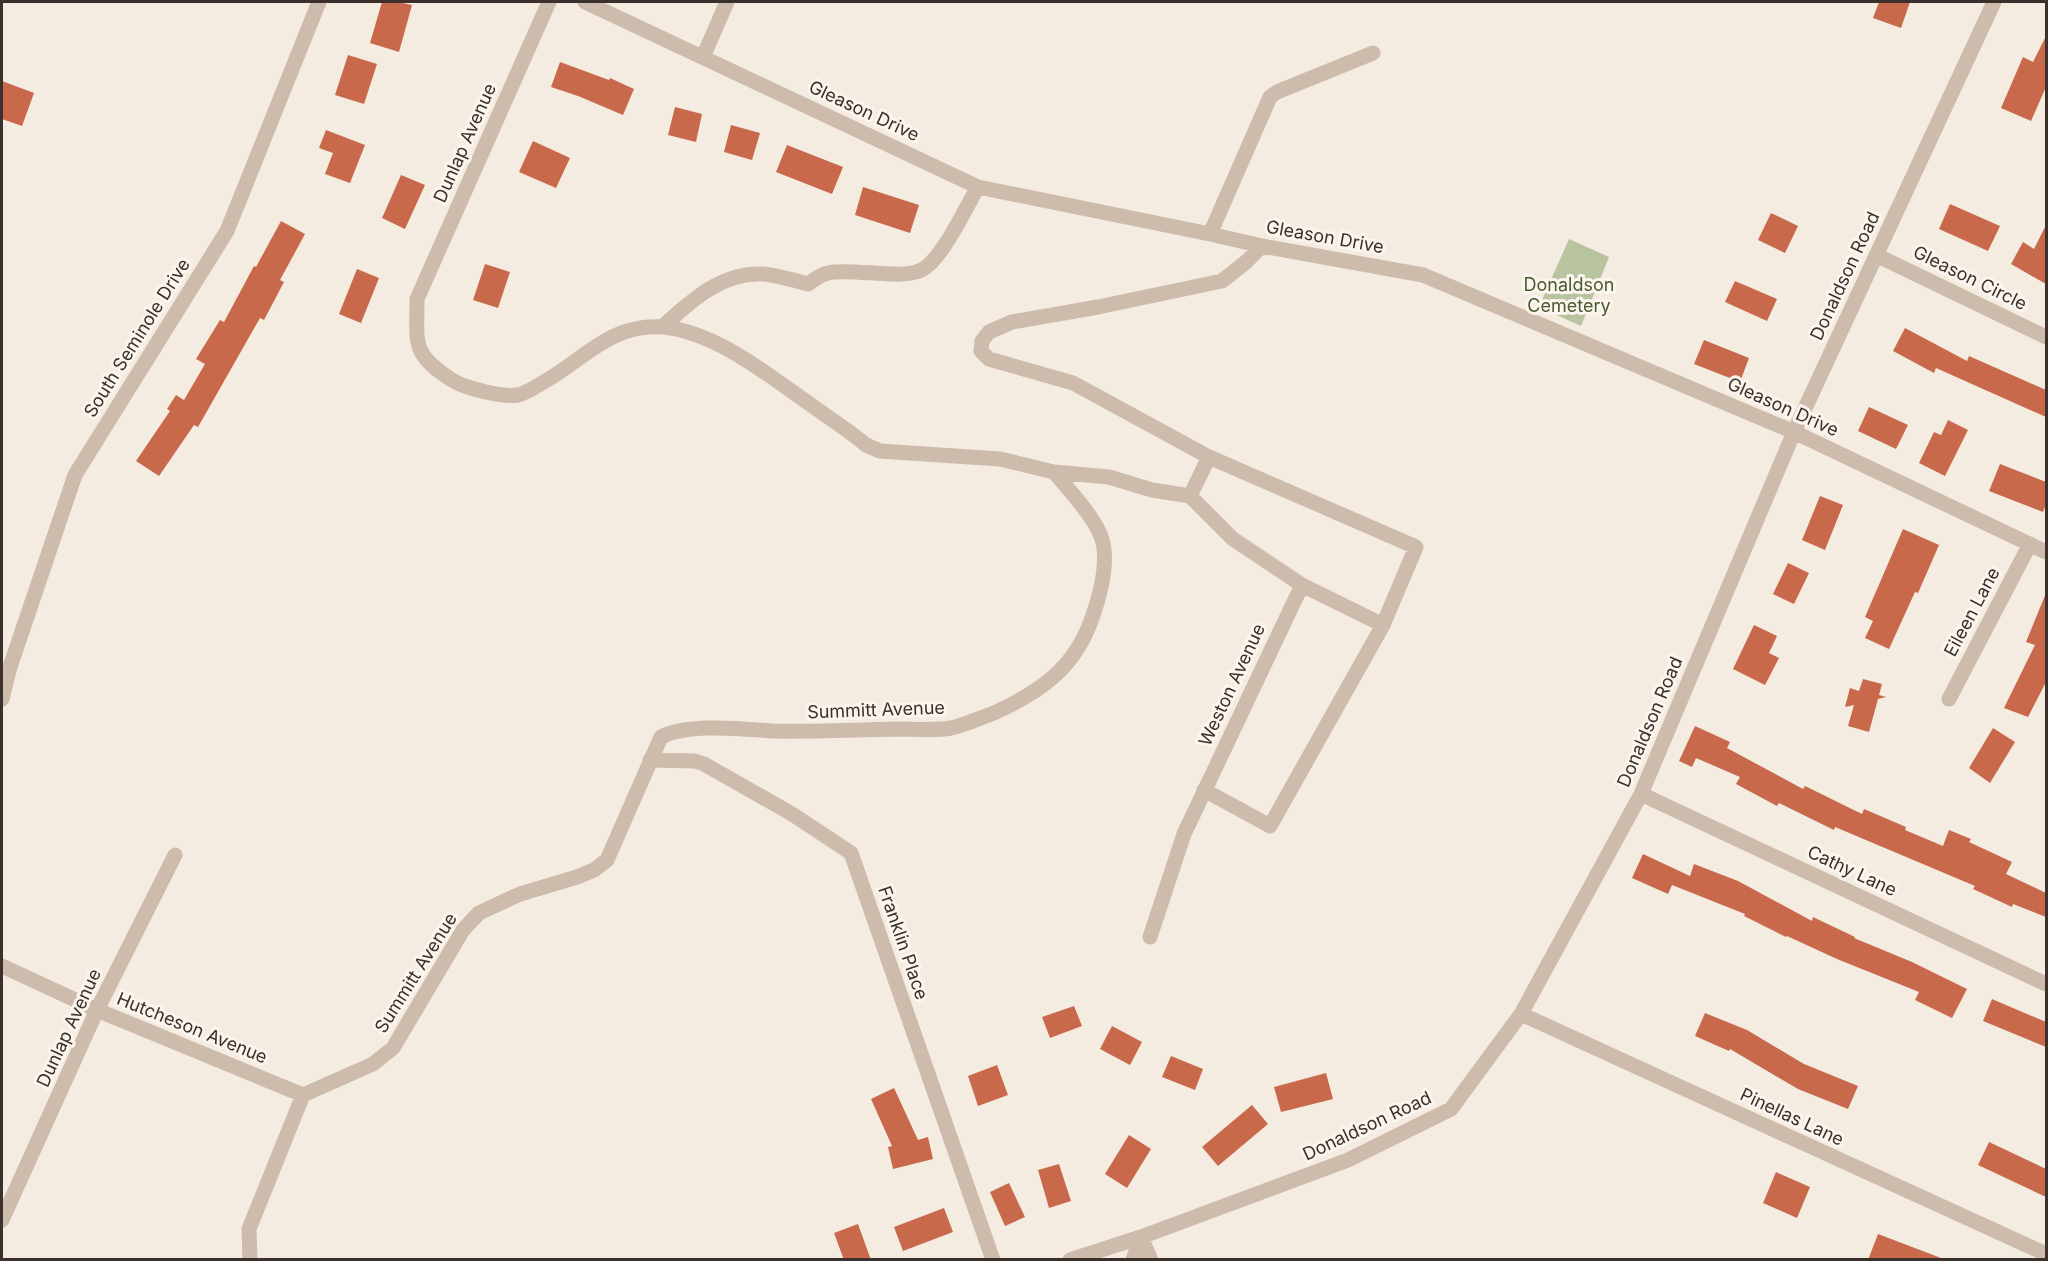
<svg xmlns="http://www.w3.org/2000/svg" width="2048" height="1261" viewBox="0 0 2048 1261" font-family="Inter,sans-serif">
  <style>
    .green { fill: #b8c4a0 }
    .building { fill: #c8694b }
    .lines { fill: none; stroke-linecap: round; stroke-linejoin: round }
    .minor { stroke: #cdbbac; stroke-width: 15 }
    .tertiary { stroke: #cdbbac; stroke-width: 15 }
    .labels { text-anchor: middle; stroke-width: 6; stroke-linejoin: round; paint-order: stroke }
    .street-label { font-size: 18px; fill: #3b302b; stroke: #fbf5ee }
    .park-label { font-size: 18px; fill: #4a5a2e; stroke: #fbf5ee }
  </style>
  <rect width="100%" height="100%" fill="#f4ebe1"/>
  <path class="green" d="M 1569,239 L 1609,257 L 1581,326 L 1539,307 Z"/>
  <path class="building" d="M 382,2 L 398,2 L 412,5 L 399,52 L 370,43 Z
    M 1879,2 L 1910,2 L 1901,28 L 1873,18 Z
    M 2046,36 L 2046,87 L 2031,121 L 2001,108 L 2023,57 L 2033,62 Z
    M 348,55 L 377,64 L 364,104 L 335,95 Z
    M 560,62 L 609,80 L 610,78 L 634,89 L 623,115 L 578,96 L 551,87 Z
    M 2,81 L 34,93 L 22,126 L 2,119 Z
    M 675,107 L 702,114 L 696,142 L 668,135 Z
    M 731,125 L 760,133 L 752,160 L 724,152 Z
    M 326,130 L 365,145 L 350,183 L 325,174 L 333,153 L 319,148 Z
    M 533,141 L 570,158 L 556,188 L 519,172 Z
    M 787,145 L 843,167 L 832,194 L 776,172 Z
    M 401,175 L 425,185 L 405,229 L 382,218 Z
    M 863,187 L 919,205 L 910,233 L 855,215 Z
    M 1950,204 L 2000,226 L 1988,251 L 1939,229 Z
    M 1771,213 L 1798,226 L 1785,253 L 1758,240 Z
    M 281,221 L 305,234 L 280,280 L 284,282 L 264,320 L 260,318 L 198,427 L 194,425 L 159,476 L 136,461 L 170,411 L 167,409 L 176,395 L 184,400 L 205,364 L 196,359 L 220,320 L 224,322 L 254,266 L 256,267 Z
    M 2046,225 L 2046,284 L 2011,264 L 2023,242 L 2034,249 Z
    M 485,264 L 510,272 L 498,308 L 473,300 Z
    M 357,269 L 379,278 L 361,323 L 339,314 Z
    M 1735,281 L 1777,299 L 1767,321 L 1725,302 Z
    M 1905,328 L 1967,361 L 1969,356 L 2046,390 L 2046,417 L 1936,368 L 1934,373 L 1893,351 Z
    M 1704,340 L 1749,358 L 1740,382 L 1694,364 Z
    M 1869,407 L 1908,425 L 1896,449 L 1858,431 Z
    M 1948,420 L 1968,430 L 1945,476 L 1919,463 L 1934,432 L 1941,435 Z
    M 2000,464 L 2046,482 L 2046,504 L 2043,512 L 1989,491 Z
    M 1820,496 L 1843,505 L 1825,550 L 1802,540 Z
    M 1903,529 L 1939,545 L 1918,593 L 1915,592 L 1889,649 L 1865,638 L 1873,621 L 1865,617 Z
    M 1788,563 L 1809,573 L 1794,604 L 1773,594 Z
    M 2046,593 L 2046,682 L 2028,717 L 2004,708 L 2035,645 L 2026,642 Z
    M 1754,625 L 1777,636 L 1769,653 L 1779,658 L 1765,685 L 1733,669 Z
    M 1863,679 L 1882,684 L 1879,695 L 1886,697 L 1878,699 L 1869,732 L 1848,726 L 1854,705 L 1845,707 L 1850,688 L 1859,691 Z
    M 1695,726 L 1730,742 L 1727,748 L 1803,789 L 1805,786 L 1862,814 L 1864,809 L 1906,827 L 1905,830 L 1943,846 L 1949,830 L 1971,839 L 1969,842 L 2012,862 L 2006,874 L 2046,893 L 2046,917 L 2013,904 L 2012,907 L 1973,889 L 1975,886 L 1835,827 L 1834,830 L 1779,803 L 1777,806 L 1736,784 L 1740,777 L 1696,758 L 1692,767 L 1679,761 Z
    M 1993,728 L 2015,742 L 1990,783 L 1969,768 Z
    M 1643,854 L 1690,876 L 1694,864 L 1738,881 L 1812,921 L 1813,917 L 1855,937 L 1854,938 L 1912,962 L 1967,989 L 1952,1018 L 1915,1000 L 1919,992 L 1837,959 L 1787,936 L 1786,937 L 1744,916 L 1745,914 L 1672,885 L 1668,894 L 1632,878 Z
    M 1992,999 L 2046,1022 L 2046,1047 L 1983,1021 Z
    M 1074,1006 L 1082,1026 L 1050,1038 L 1042,1017 Z
    M 1705,1013 L 1747,1030 L 1804,1064 L 1858,1086 L 1848,1109 L 1798,1089 L 1730,1049 L 1729,1051 L 1695,1036 Z
    M 1112,1026 L 1142,1042 L 1130,1065 L 1100,1049 Z
    M 1171,1056 L 1203,1069 L 1195,1090 L 1162,1077 Z
    M 997,1065 L 1008,1095 L 978,1106 L 968,1076 Z
    M 1326,1073 L 1333,1099 L 1281,1112 L 1274,1087 Z
    M 894,1088 L 918,1140 L 928,1137 L 933,1159 L 893,1169 L 888,1147 L 892,1146 L 871,1099 Z
    M 1252,1105 L 1268,1124 L 1218,1166 L 1202,1147 Z
    M 1129,1135 L 1151,1149 L 1127,1188 L 1105,1174 Z
    M 1989,1142 L 2046,1169 L 2046,1197 L 1978,1165 Z
    M 1059,1164 L 1071,1201 L 1049,1208 L 1038,1170 Z
    M 1776,1172 L 1810,1187 L 1797,1218 L 1763,1203 Z
    M 1009,1183 L 1025,1217 L 1005,1226 L 990,1192 Z
    M 944,1208 L 953,1232 L 903,1251 L 894,1227 Z
    M 858,1224 L 871,1260 L 844,1260 L 834,1233 Z
    M 1878,1234 L 1941,1258 L 1941,1260 L 1868,1260 Z"/>
  <g class="lines">
    <path class="minor" d="M 549,2 L 417,299 C 417,345 411,353 452,380 C 463,387 474,389 486,392 C 496,394 507,397 518,395 C 526,393 534,388 542,383 C 584,360 610,323 663,327 C 715,332 765,373 807,402 C 826,416 847,429 866,445 L 880,451 L 1000,459 L 1054,472 L 1109,477 L 1152,490 L 1190,496 L 1209,457
      M 585,2 L 978,187 L 1210,234 L 1262,246 L 1423,275 L 1794,432 L 2046,552
      M 703,57 L 727,2
      M 1210,234 L 1270,97 L 1277,92 L 1373,53
      M 1262,246 L 1246,262 L 1222,281 L 1098,307 L 1012,322 L 989,332 L 982,341 L 981,351 L 989,359 L 1073,383 L 1209,457 L 1416,547 L 1383,625 L 1302,585
      M 1876,255 L 2046,337
      M 662,327 C 690,302 721,272 762,274 C 777,275 793,280 808,284 C 814,280 821,274 828,273 C 853,267 906,282 925,268 C 945,253 965,209 978,187
      M 1949,699 L 2030,544
      M 650,760 L 695,761 L 704,764 L 792,814 L 851,853 L 993,1260
      M 1204,790 L 1270,826 L 1383,625
      M 1641,794 L 2046,984
      M 1150,937 L 1184,834 L 1302,585 L 1233,539 L 1190,496
      M 2,966 L 97,1010 L 303,1095
      M 1521,1014 L 2046,1254
      M 2,1220 L 97,1010 L 175,855
      M 250,1260 L 249,1229 L 303,1095 L 373,1064 L 393,1048 L 463,930 L 479,913 L 520,894 L 577,877 L 594,870 L 607,860 L 661,737 C 689,723 741,729 773,731 C 814,732 855,730 896,729 C 914,729 934,731 951,728 C 965,725 980,718 994,713 C 1040,692 1075,668 1092,618 C 1100,595 1111,558 1100,534 C 1091,513 1068,489 1054,472
      M 1070,1260 L 1141,1237 L 1151,1260
      M 1133,1260 L 1141,1237 L 1348,1160 L 1451,1109 L 1521,1014 L 1641,794 L 1794,432 L 1994,2"/>
    <path class="tertiary" d="M 2,699 L 10,667 L 75,475 L 227,231 L 319,2"/>
  </g>
  <g class="labels">
    <g class="street-label">
      <text transform="translate(864 111) rotate(25)" y="6">Gleason Drive</text>
      <text transform="translate(465 143) rotate(-66)" y="6">Dunlap Avenue</text>
      <text transform="translate(1325 237) rotate(10)" y="6">Gleason Drive</text>
      <text transform="translate(1845 276) rotate(-65)" y="6">Donaldson Road</text>
      <text transform="translate(1970 278) rotate(26)" y="6">Gleason Circle</text>
      <text transform="translate(137 338) rotate(-58)" y="6">South Seminole Drive</text>
      <text transform="translate(1783 407) rotate(24)" y="6">Gleason Drive</text>
      <text transform="translate(1972 612) rotate(-62)" y="6">Eileen Lane</text>
      <text transform="translate(1232 685) rotate(-65)" y="6">Weston Avenue</text>
      <text transform="translate(876 710) rotate(-2)" y="6">Summitt Avenue</text>
      <text transform="translate(1650 722) rotate(-67)" y="6">Donaldson Road</text>
      <text transform="translate(1852 871) rotate(25)" y="6">Cathy Lane</text>
      <text transform="translate(903 943) rotate(71)" y="6">Franklin Place</text>
      <text transform="translate(416 973) rotate(-58)" y="6">Summitt Avenue</text>
      <text transform="translate(69 1028) rotate(-65)" y="6">Dunlap Avenue</text>
      <text transform="translate(192 1028) rotate(22)" y="6">Hutcheson Avenue</text>
      <text transform="translate(1792 1117) rotate(25)" y="6">Pinellas Lane</text>
      <text transform="translate(1367 1126) rotate(-25)" y="6">Donaldson Road</text>
    </g>
    <g class="park-label">
      <text x="1569" y="291">Donaldson<tspan x="1569" dy="21">Cemetery</tspan></text>
    </g>
  </g>
  <rect width="2048" height="1261" fill="none" stroke="#3b302b" stroke-width="6"/>
</svg>
